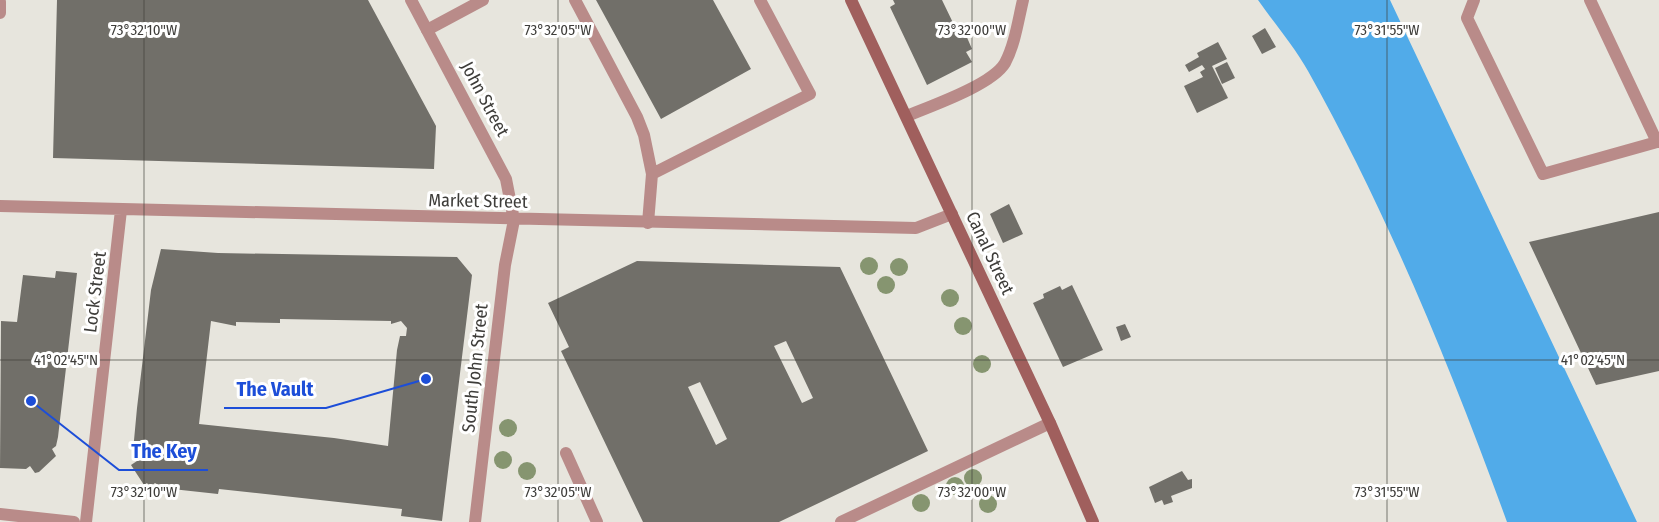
<svg xmlns="http://www.w3.org/2000/svg" width="1659" height="522" viewBox="0 0 1659 522" font-family="'Fira Sans Condensed',sans-serif">
  <style>
    .water { fill: #51abe9 }
    .building { fill: #716f69; fill-rule: evenodd }
    .lines { fill: none; stroke-linecap: round; stroke-linejoin: round }
    .lane { stroke: #b98b89; stroke-width: 12 }
    .street { stroke: #b98b89; stroke-width: 12 }
    .secondary { stroke: #a05f5d; stroke-width: 12 }
    .tree { fill: #869570 }
    .ticks { fill: none; stroke: #3e3d3a; stroke-width: 1.5; stroke-opacity: 0.45 }
    .labels { text-anchor: middle; stroke-width: 6; stroke-linejoin: round; paint-order: stroke }
    .street-label { font-size: 18px; fill: #3e3d3a; stroke: #fff }
    .ticks-label { font-size: 15px; text-anchor: middle; fill: #3e3d3a; stroke: #fff; stroke-width: 6; stroke-linejoin: round; paint-order: stroke }
    .leader { fill: none; stroke: #1d4ed8; stroke-width: 2 }
    .callout-dot { fill: #1d4ed8; stroke: #fff; stroke-width: 2 }
    .callout-label { font-size: 20px; text-anchor: middle; font-weight: bold; fill: #1d4ed8; stroke: #fff; stroke-width: 6; stroke-linejoin: round; paint-order: stroke }
  </style>
  <rect width="100%" height="100%" fill="#e7e5dd"/>
  <path class="water" d="M 1258,0 L 1390,0 L 1637,522 L 1507,522 C 1451,368 1388,214 1308,71 C 1294,46 1274,23 1258,0 Z"/>
  <path class="building" d="M 57,0 L 368,0 L 436,126 L 434,169 L 53,158 Z
    M 596,0 L 713,0 L 751,69 L 661,119 Z
    M 893,0 L 942,0 L 956,29 L 962,26 L 972,49 L 966,52 L 972,62 L 927,85 L 890,7 L 895,4 Z
    M 1265,28 L 1276,47 L 1262,54 L 1252,36 Z
    M 1218,42 L 1227,59 L 1212,66 L 1228,98 L 1197,113 L 1184,86 L 1203,77 L 1200,72 L 1205,69 L 1202,65 L 1189,72 L 1185,65 L 1199,57 L 1197,53 Z
    M 1227,62 L 1235,78 L 1222,84 L 1215,68 Z
    M 1009,204 L 1023,234 L 1003,243 L 990,214 Z
    M 1659,212 L 1659,371 L 1596,385 L 1529,242 Z
    M 161,249 L 218,253 L 457,257 L 472,275 L 442,521 L 401,516 L 402,509 L 219,489 L 218,494 L 163,488 L 155,483 L 150,487 L 147,483 L 144,485 L 131,465 L 137,461 L 133,451 L 137,408 L 151,290 ZM 280,319 L 391,321 L 391,324 L 401,321 L 407,328 L 406,336 L 400,336 L 397,350 L 388,446 L 334,438 L 199,424 L 211,321 L 236,326 L 236,322 L 280,323 Z
    M 637,261 L 840,267 L 928,451 L 779,522 L 643,522 L 561,351 L 569,347 L 548,303 ZM 786,341 L 813,398 L 802,403 L 774,346 ZM 700,382 L 727,439 L 716,445 L 688,387 Z
    M 56,271 L 77,273 L 58,437 L 56,446 L 52,449 L 56,456 L 39,472 L 35,473 L 30,466 L 26,469 L 0,468 L 1,321 L 17,322 L 23,275 L 55,278 Z
    M 1072,285 L 1103,350 L 1063,367 L 1033,303 L 1044,298 L 1043,294 L 1060,286 L 1062,290 Z
    M 1125,324 L 1131,337 L 1121,341 L 1116,327 Z
    M 1182,471 L 1188,480 L 1192,479 L 1192,488 L 1171,496 L 1173,502 L 1164,505 L 1162,500 L 1155,503 L 1149,487 Z"/>
  <g class="lines">
    <path class="lane" d="M 575,0 L 637,117 L 644,135 L 652,174
      M 1474,0 L 1467,18 L 1543,174 L 1657,142
      M 1590,0 L 1657,142 L 1659,142
      M 0,2 L 0,13
      M 427,30 L 483,0
      M 907,116 C 931,106 992,85 1005,63 C 1015,44 1018,21 1023,0
      M 648,223 L 652,174 L 810,94 L 760,0
      M 566,453 L 597,522
      M 841,522 L 1050,423"/>
    <path class="street" d="M 411,0 L 506,179 L 514,220 L 505,265 L 475,522
      M 0,206 L 916,228 L 952,214
      M 0,514 L 74,522
      M 86,522 L 121,210"/>
    <path class="secondary" d="M 851,0 L 1050,423 L 1093,522"/>
  </g>
  <g class="tree">
    <circle cx="869" cy="266" r="9"/>
    <circle cx="899" cy="267" r="9"/>
    <circle cx="886" cy="285" r="9"/>
    <circle cx="950" cy="298" r="9"/>
    <circle cx="963" cy="326" r="9"/>
    <circle cx="982" cy="364" r="9"/>
    <circle cx="508" cy="428" r="9"/>
    <circle cx="503" cy="460" r="9"/>
    <circle cx="527" cy="471" r="9"/>
    <circle cx="973" cy="478" r="9"/>
    <circle cx="955" cy="486" r="9"/>
    <circle cx="921" cy="503" r="9"/>
    <circle cx="988" cy="504" r="9"/>
  </g>
  <path class="ticks" d="M 144,0 L 144,522M 558,0 L 558,522M 972,0 L 972,522M 1387,0 L 1387,522M 0,360 L 1659,360"/>
  <g class="labels">
    <g class="street-label">
      <text transform="translate(485 99) rotate(62)" y="6">John Street</text>
      <text transform="translate(478 201) rotate(1)" y="6">Market Street</text>
      <text transform="translate(990 253) rotate(65)" y="6">Canal Street</text>
      <text transform="translate(95 292) rotate(-83)" y="6">Lock Street</text>
      <text transform="translate(475 368) rotate(-84)" y="6">South John Street</text>
    </g>
  </g>
  <g class="ticks-label">
    <text x="144" y="35">73°32'10"W</text>
    <text x="558" y="35">73°32'05"W</text>
    <text x="972" y="35">73°32'00"W</text>
    <text x="1387" y="35">73°31'55"W</text>
    <text x="66" y="365">41°02'45"N</text>
    <text x="1593" y="365">41°02'45"N</text>
    <text x="144" y="497">73°32'10"W</text>
    <text x="558" y="497">73°32'05"W</text>
    <text x="972" y="497">73°32'00"W</text>
    <text x="1387" y="497">73°31'55"W</text>
  </g>
  <path class="leader" d="M426 379L326 408H224M31 401L119 470H208"/>
  <g class="callout-dot">
    <circle cx="426" cy="379" r="6"/>
    <circle cx="31" cy="401" r="6"/>
  </g>
  <g class="callout-label">
    <text x="275" y="396">The Vault</text>
    <text x="164" y="458">The Key</text>
  </g>
</svg>
